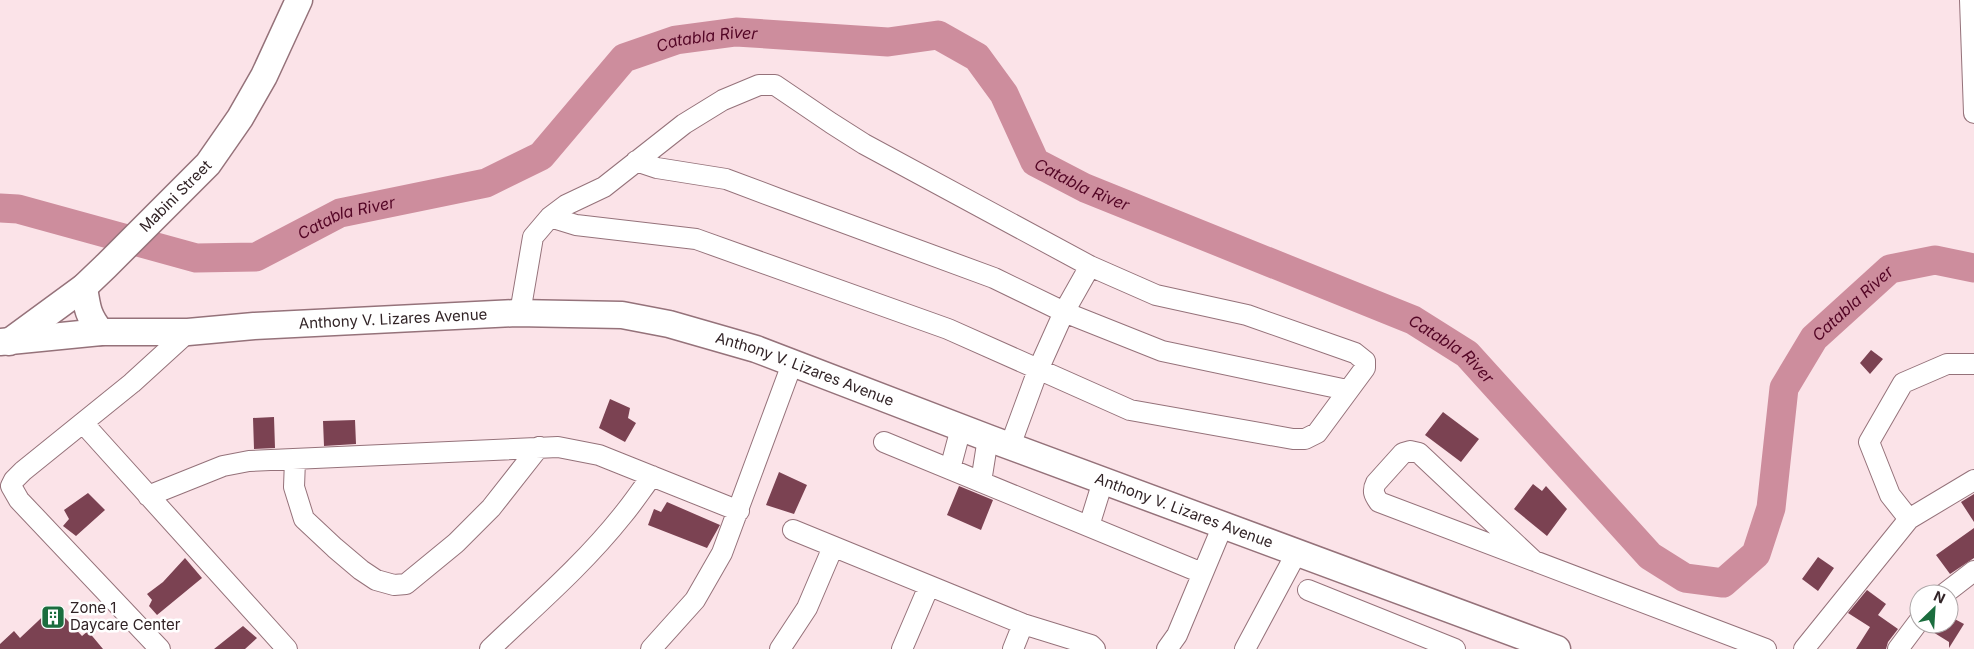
<svg xmlns="http://www.w3.org/2000/svg" width="1974" height="649" viewBox="0 0 1974 649" font-family="Inter,sans-serif">
  <style>
    .lines { fill: none; stroke-linecap: round; stroke-linejoin: round }
    .river { stroke: #cd8d9d; stroke-width: 29 }
    .building { fill: #7b4252 }
    .minor-casing { stroke: #95727a; stroke-width: 22 }
    .major-casing { stroke: #95727a; stroke-width: 29 }
    .minor { stroke: #fff; stroke-width: 20 }
    .major { stroke: #fff; stroke-width: 26 }
    .labels { text-anchor: middle; stroke-width: 5; stroke-linejoin: round; paint-order: stroke }
    .street-label { font-size: 15px; fill: #312326; stroke: #fff }
    .poi-label { font-size: 15px; fill: #312326; stroke: #fff; text-anchor: start }
    .water-label { font-size: 16px; font-style: italic; fill: #530525; stroke: #fff }
  </style>
  <rect width="100%" height="100%" fill="#fbe3e8"/>
  <g class="lines">
    <path class="river" id="s1" d="M 0,208 L 18,209 L 196,258 L 256,257 L 340,213 L 486,183 L 541,156 L 624,58 L 676,40 L 736,32 L 888,42 L 938,35 L 977,57 L 1004,94 L 1035,162 L 1085,188 L 1413,320 L 1467,354 L 1650,556 L 1685,578 L 1723,583 L 1756,554 L 1771,508 L 1784,388 L 1814,338 L 1890,269 L 1935,260 L 1974,268"/>
  </g>
  <path class="building" d="M 1871,350 L 1883,359 L 1870,374 L 1860,363 Z
    M 610,399 L 630,408 L 628,418 L 636,423 L 625,442 L 599,428 Z
    M 1443,412 L 1479,439 L 1461,462 L 1425,435 Z
    M 274,417 L 275,448 L 254,449 L 253,418 Z
    M 355,420 L 356,444 L 324,446 L 323,421 Z
    M 779,472 L 807,485 L 794,514 L 766,505 Z
    M 1533,484 L 1542,491 L 1546,486 L 1567,509 L 1547,536 L 1514,509 Z
    M 959,486 L 993,500 L 981,530 L 947,515 Z
    M 88,493 L 105,510 L 76,536 L 63,526 L 69,519 L 64,510 Z
    M 1974,494 L 1974,522 L 1961,502 Z
    M 667,502 L 720,525 L 707,548 L 648,525 L 654,509 L 661,512 Z
    M 1974,528 L 1974,558 L 1950,574 L 1936,555 Z
    M 1818,557 L 1834,568 L 1818,591 L 1802,579 Z
    M 185,558 L 202,578 L 157,615 L 149,606 L 152,600 L 147,594 L 163,582 Z
    M 1867,590 L 1886,604 L 1878,615 L 1898,629 L 1888,642 L 1886,649 L 1856,649 L 1870,627 L 1848,613 Z
    M 54,606 L 82,636 L 88,631 L 103,649 L 0,649 L 0,644 L 14,631 L 20,638 Z
    M 1949,616 L 1964,624 L 1949,648 L 1949,642 L 1928,629 L 1930,624 L 1949,624 Z
    M 243,626 L 257,638 L 245,649 L 214,649 Z"/>
  <g class="lines">
    <g class="minor-casing">
      <path id="minor" d="M 1970,0 L 1974,113
        M 636,161 L 657,168 L 726,179 L 782,200 L 994,278 L 1064,312 L 1162,351 L 1347,390
        M 520,313 L 533,237 L 550,217 L 566,205 L 604,187 L 684,124 L 723,100 L 759,85 L 775,85 L 831,123 L 864,144 L 1090,266 L 1156,295 L 1247,315 L 1355,353 L 1365,361 L 1365,368 L 1317,433 L 1305,439 L 1293,439 L 1130,410 L 948,329 L 696,239 L 576,225 L 550,217
        M 83,423 L 287,649
        M 884,442 L 1202,573
        M 1010,446 L 1038,370 L 1064,312 L 1090,266
        M 295,460 L 294,487 L 304,519 L 335,548 L 361,570 L 376,580 L 394,585 L 406,584 L 456,543 L 491,508 L 539,447
        M 950,469 L 961,428
        M 981,482 L 988,438
        M 148,496 L 223,466 L 249,461 L 558,447 L 599,455 L 739,511
        M 1909,519 L 1890,495 L 1869,442 L 1903,383 L 1947,364 L 1974,364
        M 1089,526 L 1103,481
        M 793,530 L 1023,624 L 1091,645 L 1095,649
        M 1534,561 L 1419,453 L 1410,451 L 1403,453 L 1376,483 C 1372,491 1374,495 1379,502 L 1766,649
        M 1308,590 L 1455,649
        M 1944,594 L 1974,571
        M 160,649 L 19,500 L 11,486 L 14,480 L 23,471 L 132,383 L 188,332
        M 490,649 C 535,606 583,565 622,516 C 633,503 642,489 652,476
        M 651,649 L 695,600 L 722,553 L 792,364
        M 780,649 L 807,608 L 833,547
        M 902,649 L 929,586
        M 1013,649 L 1023,624
        M 1167,649 L 1177,635 L 1223,525
        M 1245,649 L 1297,552
        M 1804,649 L 1909,519 L 1974,480
        M 1898,649 L 1919,621"/>
    </g>
    <g class="major-casing">
      <g id="major">
        <path d="M 84,287 C 87,308 88,316 101,332"/>
        <path id="s2" d="M 0,342 L 101,332 L 188,332 L 254,326 L 516,313 L 622,315 L 669,324 L 756,349 L 988,438 L 1557,649"/>
        <path id="s3" d="M 9,342 L 84,287 L 106,266 L 208,164 L 240,118 L 264,76 L 299,0"/>
      </g>
    </g>
    <use href="#minor" class="minor"/>
    <use href="#major" class="major"/>
  </g>
  <defs>
    <g id="building-square" transform="scale(1.25)"><rect x="-9" y="-9" width="18" height="18" rx="4" fill="#1b6d3e" stroke="#fff"/><path d="M-4-6H4V6H1V3H-1V6H-4ZM-2.5-4.3h1.7v1.8h-1.7ZM.8-4.3h1.7v1.8H.8ZM-2.5-1h1.7V.8h-1.7ZM.8-1h1.7V.8H.8Z" fill="#fff"/></g>
  </defs>
  <g fill-rule="evenodd">
    <use href="#building-square" x="53" y="617"/>
  </g>
  <g class="labels">
    <g class="street-label">
      <text dy="5" stroke="none"><textPath href="#s3" startOffset="222">Mabini Street</textPath></text>
      <text dy="5" stroke="none"><textPath href="#s2" startOffset="394">Anthony V. Lizares Avenue</textPath></text>
      <text dy="5" stroke="none"><textPath href="#s2" startOffset="814">Anthony V. Lizares Avenue</textPath></text>
      <text dy="5" stroke="none"><textPath href="#s2" startOffset="1219">Anthony V. Lizares Avenue</textPath></text>
    </g>
    <g class="poi-label">
      <text x="70" y="613">Zone 1<tspan x="70" dy="17">Daycare Center</tspan></text>
    </g>
    <g class="water-label">
      <text dy="6" stroke="none"><textPath href="#s1" startOffset="782">Catabla River</textPath></text>
      <text dy="6" stroke="none"><textPath href="#s1" startOffset="1232">Catabla River</textPath></text>
      <text dy="6" stroke="none"><textPath href="#s1" startOffset="362">Catabla River</textPath></text>
      <text dy="6" stroke="none"><textPath href="#s1" startOffset="2329">Catabla River</textPath></text>
      <text dy="6" stroke="none"><textPath href="#s1" startOffset="1638">Catabla River</textPath></text>
    </g>
  </g>
  <g transform="translate(1934 609) rotate(25)"><circle r="24" fill="#ffffff" stroke="#ada7a8"/>
  <path d="M0-4L9 19L0 12L-9 19Z" fill="#1b6d3e"/>
  <text y="-8" font-size="14" font-weight="bold" text-anchor="middle" fill="#312326">N</text>
  </g>
</svg>
